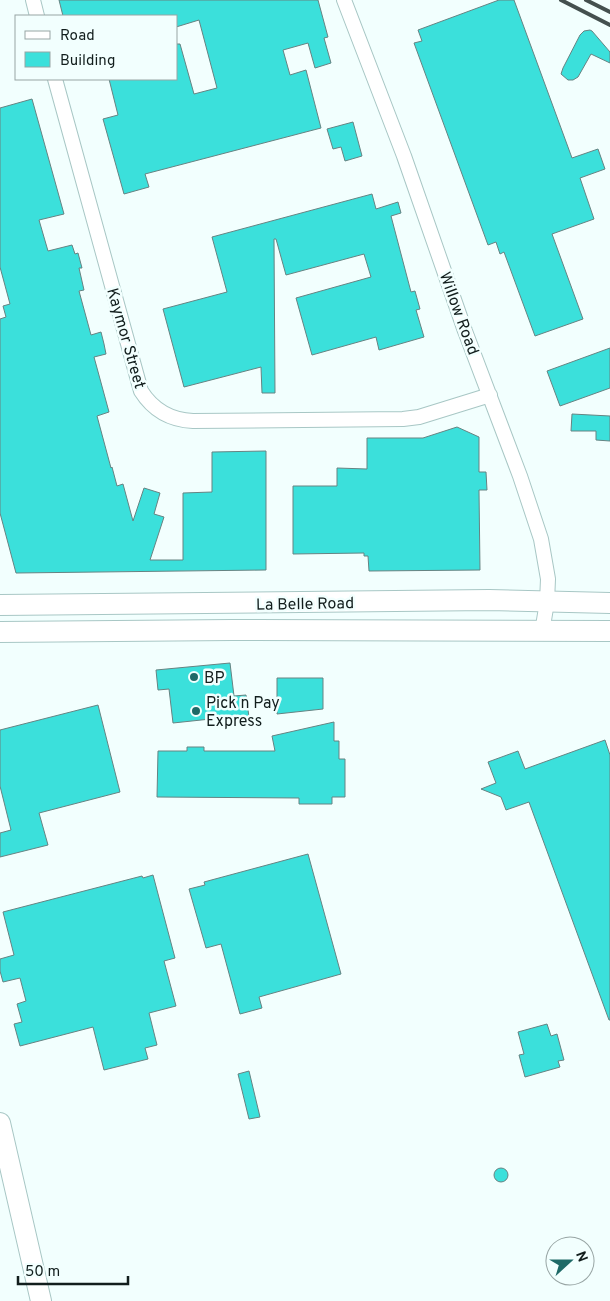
<svg xmlns="http://www.w3.org/2000/svg" width="610" height="1301" viewBox="0 0 610 1301" font-family="Overpass,sans-serif">
  <style>
    .building { fill: #3be0db; stroke: #668382 }
    .lines { fill: none; stroke-linecap: round; stroke-linejoin: round }
    .street-casing { stroke: #a8c7c5; stroke-width: 16 }
    .secondary-casing { stroke: #a8c7c5; stroke-width: 22 }
    .street { stroke: #fff; stroke-width: 14 }
    .secondary { stroke: #fff; stroke-width: 20 }
    .rail { stroke: #44504f; stroke-width: 4 }
    .poi-dot { fill: #1e6a67; stroke: #f2fffe; stroke-width: 2 }
    .labels { text-anchor: middle; stroke-width: 5; stroke-linejoin: round; paint-order: stroke }
    .street-label { font-size: 16px; fill: #121e1d; stroke: #f2fffe }
    .poi-label { font-size: 16px; fill: #121e1d; stroke: #f2fffe; text-anchor: start }
  </style>
  <rect width="100%" height="100%" fill="#f2fffe"/>
  <path class="building" d="M 59,0 L 318,0 L 328,37 L 324,38 L 331,63 L 315,68 L 308,43 L 283,50 L 290,75 L 306,70 L 321,128 L 145,174 L 149,187 L 124,194 L 103,119 L 118,115 L 109,79 L 176,79 L 176,44 L 180,44 L 194,94 L 217,88 L 199,20 L 176,27 L 176,16 L 63,16 Z
    M 499,0 L 514,0 L 572,158 L 598,149 L 605,169 L 580,178 L 594,219 L 552,234 L 583,319 L 535,336 L 504,252 L 500,254 L 496,242 L 488,245 L 414,43 L 422,41 L 418,30 Z
    M 590,30 L 592,31 L 610,52 L 610,63 L 591,54 L 578,77 L 573,80 L 568,80 L 561,74 L 563,68 L 580,35 L 584,31 Z
    M 32,99 L 64,214 L 39,220 L 48,251 L 72,245 L 75,254 L 78,253 L 82,268 L 79,268 L 84,290 L 79,291 L 91,335 L 101,332 L 104,344 L 106,354 L 94,357 L 109,412 L 97,416 L 111,468 L 112,467 L 117,486 L 123,484 L 133,521 L 144,488 L 160,493 L 154,514 L 164,517 L 150,560 L 183,560 L 183,493 L 212,492 L 212,452 L 266,451 L 266,570 L 16,573 L 0,513 L 0,319 L 6,317 L 3,306 L 10,304 L 0,267 L 0,108 Z
    M 353,122 L 362,156 L 345,161 L 341,147 L 333,149 L 327,129 Z
    M 372,194 L 376,209 L 398,202 L 401,213 L 391,216 L 411,292 L 415,291 L 420,309 L 416,310 L 424,337 L 379,350 L 376,337 L 312,355 L 296,298 L 371,277 L 364,254 L 286,275 L 276,239 L 274,239 L 275,393 L 262,393 L 261,367 L 184,387 L 163,309 L 227,292 L 212,237 Z
    M 610,348 L 610,388 L 560,406 L 547,371 Z
    M 572,414 L 610,416 L 610,441 L 596,440 L 596,431 L 571,431 Z
    M 457,427 L 479,437 L 479,472 L 486,472 L 487,490 L 479,490 L 480,570 L 369,571 L 368,556 L 364,556 L 364,553 L 293,554 L 293,486 L 337,486 L 337,468 L 367,469 L 367,438 L 423,438 Z
    M 230,663 L 234,696 L 246,695 L 249,717 L 220,720 L 220,718 L 173,723 L 169,689 L 158,690 L 156,670 Z
    M 277,678 L 323,678 L 323,709 L 277,714 Z
    M 98,705 L 120,792 L 39,813 L 48,845 L 0,857 L 0,833 L 11,830 L 0,786 L 0,730 Z
    M 334,722 L 334,741 L 339,741 L 339,759 L 345,759 L 345,797 L 332,797 L 332,804 L 299,804 L 299,798 L 157,797 L 158,751 L 187,751 L 187,747 L 204,747 L 204,751 L 275,751 L 272,736 Z
    M 605,740 L 610,755 L 610,1020 L 609,1020 L 529,802 L 506,810 L 501,797 L 481,789 L 496,783 L 488,762 L 518,751 L 525,769 Z
    M 308,854 L 341,974 L 259,997 L 262,1008 L 240,1014 L 221,944 L 206,948 L 189,889 L 205,885 L 204,882 Z
    M 153,875 L 175,958 L 164,961 L 176,1006 L 149,1013 L 157,1045 L 145,1048 L 148,1059 L 104,1070 L 93,1027 L 20,1046 L 14,1024 L 22,1022 L 17,1004 L 26,1001 L 20,978 L 3,982 L 0,971 L 0,959 L 14,955 L 3,912 L 142,876 L 143,878 Z
    M 547,1024 L 551,1036 L 557,1034 L 564,1060 L 558,1061 L 560,1067 L 525,1077 L 519,1055 L 524,1054 L 518,1032 Z
    M 249,1071 L 260,1117 L 249,1119 L 238,1074 Z
    M494 1175a7 7 0 1 1 14 0a7 7 0 1 1-14 0Z"/>
  <g class="lines">
    <g class="street-casing">
      <path id="street" d="M 33,0 L 37,16
        M 344,0 L 404,156 L 465,331 L 520,476 L 541,539 L 548,579 L 547,602 L 542,632
        M 55,79 L 141,391 C 153,410 170,420 193,421 L 403,419 L 419,417 L 490,395"/>
    </g>
    <g class="secondary-casing">
      <path id="secondary" d="M 0,605 L 489,600 L 610,603
        M 0,632 L 232,630 L 610,631
        M 0,1123 L 41,1301"/>
    </g>
    <use href="#street" class="street"/>
    <use href="#secondary" class="secondary"/>
    <path class="rail" d="M 561,0 L 610,25
      M 586,0 L 610,12"/>
  </g>
  <g class="poi-dot">
    <circle cx="194" cy="677" r="5"/>
    <circle cx="196" cy="711" r="5"/>
  </g>
  <g class="labels">
    <g class="street-label">
      <text transform="translate(460 313) rotate(70)" y="6">Willow Road</text>
      <text transform="translate(127 338) rotate(74)" y="6">Kaymor Street</text>
      <text transform="translate(305 603) rotate(-1)" y="6">La Belle Road</text>
    </g>
    <g class="poi-label">
      <text x="204" y="683">BP</text>
      <text x="206" y="708">Pick n Pay<tspan x="206" dy="18">Express</tspan></text>
    </g>
  </g>
  <rect x="15" y="15" width="162" height="65" fill="#f2fffe" stroke="#98a5a4"/>
  <rect x="25" y="31" width="25" height="8" fill="#ffffff" stroke="#98a5a4"/>
  <text x="60" y="40" font-size="15" fill="#121e1d">Road</text>
  <rect x="25" y="52" width="25" height="15" fill="#3be0db" stroke="#98a5a4"/>
  <text x="60" y="65" font-size="15" fill="#121e1d">Building</text>
  <g transform="translate(570 1261) rotate(69)"><circle r="24" fill="#f2fffe" stroke="#98a5a4"/>
  <path d="M0-4L9 19L0 12L-9 19Z" fill="#1e6a67"/>
  <text y="-8" font-size="14" font-weight="bold" text-anchor="middle" fill="#121e1d">N</text>
  </g>
  <path d="M18 1276v8h110v-8" fill="none" stroke="#121e1d" stroke-width="2.5"/>
  <text x="25" y="1276" font-size="15" fill="#121e1d" stroke="#f2fffe" stroke-width="4" paint-order="stroke">50 m</text>
</svg>
